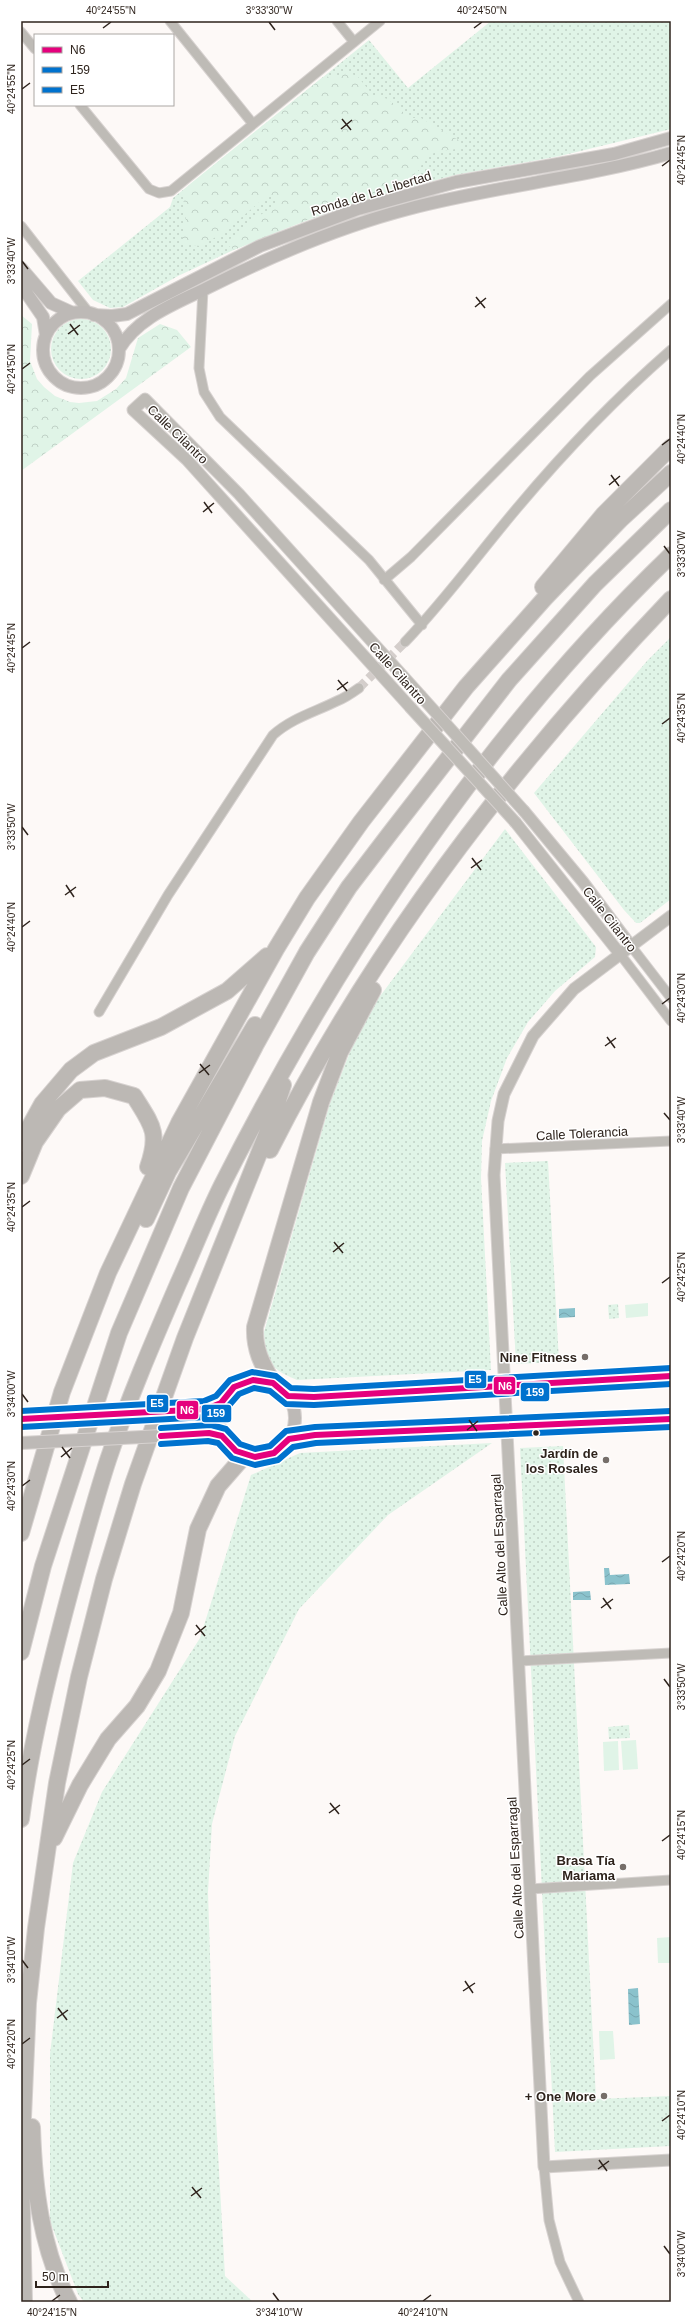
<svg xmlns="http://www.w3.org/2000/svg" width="692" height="2323" viewBox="0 0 692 2323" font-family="Arial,sans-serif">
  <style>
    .green { fill: url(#green-dots) }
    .forest { fill: url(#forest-crowns) }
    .pitch { fill: #e0f4e7 }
    .water { fill: url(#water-waves) }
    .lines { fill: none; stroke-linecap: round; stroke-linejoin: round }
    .minor-tunnel { stroke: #d4cecb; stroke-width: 9; stroke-dasharray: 9 4.5; stroke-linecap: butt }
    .minor-casing { stroke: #d7d2d0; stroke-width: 11 }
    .tertiary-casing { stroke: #d7d2d0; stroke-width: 13 }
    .secondary-casing { stroke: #d7d2d0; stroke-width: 14 }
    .motorway-casing { stroke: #d7d2d0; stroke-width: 18 }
    .minor { stroke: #bebbb6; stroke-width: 9 }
    .tertiary { stroke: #bebbb6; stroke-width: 11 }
    .secondary { stroke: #bdb9b6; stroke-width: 12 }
    .motorway { stroke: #bcb8b4; stroke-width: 16 }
    .tertiary-bridge-casing { stroke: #d7d2d0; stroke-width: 13; stroke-linecap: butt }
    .secondary-bridge-casing { stroke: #d7d2d0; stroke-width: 14; stroke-linecap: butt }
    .tertiary-bridge { stroke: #bebbb6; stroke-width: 11 }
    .secondary-bridge { stroke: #bdb9b6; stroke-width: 12 }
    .bus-1-casing { stroke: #fff; stroke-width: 9 }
    .bus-2-casing { stroke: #fff; stroke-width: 9 }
    .bus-3-casing { stroke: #fff; stroke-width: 9 }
    .bus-1 { stroke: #e5007d; stroke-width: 6 }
    .bus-2 { stroke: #0072ce; stroke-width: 6 }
    .bus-3 { stroke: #0072ce; stroke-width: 6 }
    .ticks { fill: none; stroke: #2e231c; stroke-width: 1.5 }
    .poi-dot { fill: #766e69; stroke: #fff; stroke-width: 1.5 }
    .bus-dot { fill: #2e231c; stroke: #fff; stroke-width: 1.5 }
    .labels { text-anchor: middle; stroke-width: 3; stroke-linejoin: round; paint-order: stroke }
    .street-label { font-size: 13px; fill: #2e231c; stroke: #fff }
    .poi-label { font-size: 13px; font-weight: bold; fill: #2e231c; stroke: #fff; text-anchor: end }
    .line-badge { stroke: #fff; stroke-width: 1.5 }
    .badge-label { font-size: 11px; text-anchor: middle; font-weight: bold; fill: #fff }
    .neatline { fill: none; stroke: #2e231c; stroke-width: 1.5 }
    .ticks-label { font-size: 10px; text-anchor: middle; fill: #2e231c }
  </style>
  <defs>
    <pattern id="green-dots" width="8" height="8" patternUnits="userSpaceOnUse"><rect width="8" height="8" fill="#e0f4e7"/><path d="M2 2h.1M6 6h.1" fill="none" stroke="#c0d1c6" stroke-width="1.8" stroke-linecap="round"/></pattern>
    <pattern id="forest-crowns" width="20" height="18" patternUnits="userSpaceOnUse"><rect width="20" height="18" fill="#e0f4e7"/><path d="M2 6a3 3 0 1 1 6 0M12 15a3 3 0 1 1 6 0" fill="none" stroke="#c0d1c6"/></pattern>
    <pattern id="water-waves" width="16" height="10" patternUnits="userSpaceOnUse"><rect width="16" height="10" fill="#8ac2cc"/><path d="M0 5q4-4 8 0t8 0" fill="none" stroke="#77a6af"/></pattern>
  </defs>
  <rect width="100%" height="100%" fill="#fdf9f7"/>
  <path class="green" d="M 491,21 L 671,21 L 671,129 L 560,156 L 455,175 L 369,198 L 259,238 L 178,276 L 123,307 L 110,308 L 93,300 L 78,281 L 170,207 L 173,198 L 369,40 L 408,88 Z
    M51 349a30 30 0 1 1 60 0a30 30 0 1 1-60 0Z
    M 671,637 L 671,899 L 640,923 L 636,923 L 624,910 L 534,793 L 647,661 Z
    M 505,829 L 596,947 L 595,957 L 555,991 L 528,1022 L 507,1058 L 491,1101 L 482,1141 L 481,1178 L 491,1370 L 297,1380 C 269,1368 265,1362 264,1332 L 330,1103 L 363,1019 Z
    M 548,1161 L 559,1362 L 516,1364 L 505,1163 Z
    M 618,1304 L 619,1318 L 609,1319 L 608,1305 Z
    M 492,1443 L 388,1515 L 299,1609 L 235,1736 L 212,1824 L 208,1892 L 214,2083 L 225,2276 L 253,2302 L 84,2302 L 78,2294 L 50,2221 L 50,2054 L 73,1863 L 102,1792 L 200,1638 L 251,1475 L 300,1453 Z
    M 563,1446 L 596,2099 L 671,2096 L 671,2146 L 555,2152 L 520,1448 Z
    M 629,1725 L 630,1738 L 609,1739 L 608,1727 Z"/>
  <path class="forest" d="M 348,72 L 358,77 L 373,95 L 388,99 L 410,118 L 421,118 L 460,141 L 461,148 L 434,153 L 424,158 L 420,169 L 396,190 L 316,216 L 234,250 L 229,246 L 229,240 L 257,217 L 273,207 L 276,201 L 269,194 L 223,233 L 200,246 L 185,244 L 182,235 L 186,221 L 183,196 L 189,185 L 323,77 L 339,76 Z
    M 21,315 L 32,324 L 30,361 L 37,379 L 44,387 L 55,396 L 70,402 L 79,403 L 97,401 L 116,389 L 126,378 L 138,338 L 160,324 L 177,330 L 191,347 L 21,471 Z"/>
  <path class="pitch" d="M 648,1303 L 648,1316 L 626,1318 L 625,1305 Z
    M 636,1740 L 638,1769 L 623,1770 L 621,1741 Z
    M 618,1741 L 619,1770 L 604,1771 L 603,1742 Z
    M 671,1937 L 671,1963 L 658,1963 L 657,1938 Z
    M 599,2031 L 613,2031 L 615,2059 L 600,2060 Z"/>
  <path class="water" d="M 575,1308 L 575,1317 L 559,1318 L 559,1309 Z
    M 604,1568 L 609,1568 L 610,1575 L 629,1574 L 630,1584 L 605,1585 Z
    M 590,1591 L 591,1600 L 573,1600 L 573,1592 Z
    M 638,1988 L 640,2024 L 629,2025 L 628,1989 Z"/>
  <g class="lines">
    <path class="minor-tunnel" d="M 359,688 L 405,642"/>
    <g class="minor-casing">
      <path id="minor" d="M 170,21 L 253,124
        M 337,21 L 354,42
        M 21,32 L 35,49
        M 80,105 L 149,189 L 159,193 L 171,191 L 380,21
        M 21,226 L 89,313
        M 203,290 L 199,368 L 204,392 L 220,417 L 369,560 L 422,625
        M 384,580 L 411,557 L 590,376 L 671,304
        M 405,642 C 446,599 480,552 518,507 C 565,451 616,398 671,350
        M 631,946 L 671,998
        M 620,954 L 671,1021
        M 99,1012 L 168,895 L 273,735 C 292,718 315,712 337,701 C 345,698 352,693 359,688
        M 495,1149 L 671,1141
        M 519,1661 L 671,1653
        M 530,1889 L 671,1880
        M 544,2167 L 549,2220 L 560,2262 L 579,2302"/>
    </g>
    <g class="tertiary-casing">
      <path id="tertiary" d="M 410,707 L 187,460 L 133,410 L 145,399 L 239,494 L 420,695
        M 524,811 L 583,882 L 631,946
        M 516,823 L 620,954
        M 671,916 L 574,989 L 533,1036 L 504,1094 L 498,1121 L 494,1175 L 544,2167 L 671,2160"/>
    </g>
    <g class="secondary-casing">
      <path id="secondary" d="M 21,268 L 51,303 L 73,313
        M 21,285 L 43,317 L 46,335
        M43 350a38 38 0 1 1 76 0a38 38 0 1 1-76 0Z
        M 94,315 L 112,316 L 127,314 L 260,246 L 358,209 L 456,182 L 614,154 L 671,138
        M 119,349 C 138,317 175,304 207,288 C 271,256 339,227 408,209 C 495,186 585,178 671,153
        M219 1418a38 38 0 1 1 76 0a38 38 0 1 1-76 0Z
        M 288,1396 L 314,1397 L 671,1376
        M 191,1410 L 206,1409 L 221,1403
        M 182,1435 L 209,1433 L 222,1436
        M 289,1439 L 315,1435 L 671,1419"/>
    </g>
    <g class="motorway-casing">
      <path id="motorway" d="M 543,587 L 604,514 L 671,447
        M 21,1142 L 42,1104 L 71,1070 L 94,1053 L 161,1027 L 227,991 L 267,956
        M 270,1150 C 373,945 513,764 671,599
        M 21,1176 L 35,1142 L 58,1109 L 80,1090 L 105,1088 L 134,1096 C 152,1125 160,1132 148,1167
        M 146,1219 L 168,1172 L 255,1025
        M 273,1383 C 262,1364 254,1350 255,1327 L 321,1102 L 340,1052 L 373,990
        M 21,1533 L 62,1392 L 108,1273 L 179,1123 L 276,949 L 307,898 L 361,822 L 466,687 L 545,598 L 620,520 L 671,473
        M 21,1652 L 43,1566 L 119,1333 L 181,1188 L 255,1046 L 307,952 L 349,887 L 391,832 L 509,680 L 595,584 L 671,510
        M 21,1819 C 31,1743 50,1667 70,1592 C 82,1548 94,1503 108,1460 C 128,1400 153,1342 178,1284 C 193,1251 206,1217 222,1185 C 339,954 484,735 671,555
        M 54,1838 L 80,1785 L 108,1739 L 137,1706 L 158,1671 L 181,1613 L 198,1529 L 218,1486 L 245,1455
        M 32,2127 C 34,2188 41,2248 69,2302
        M 21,2163 L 28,2003 L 36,1928 L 57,1783 L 79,1677 L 104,1579 L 133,1484 L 185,1338 L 268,1131 L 283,1085
        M 21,2170 L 24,2302"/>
    </g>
    <use href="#minor" class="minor"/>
    <use href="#tertiary" class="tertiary"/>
    <use href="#secondary" class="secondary"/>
    <use href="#motorway" class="motorway"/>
    <g class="tertiary-bridge-casing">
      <path id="tertiary-bridge" d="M 420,695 L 524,811
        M 410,707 L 516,823"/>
    </g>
    <g class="secondary-bridge-casing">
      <path id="secondary-bridge" d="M 24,1419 L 191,1410
        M 21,1443 L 182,1435"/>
    </g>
    <use href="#tertiary-bridge" class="tertiary-bridge"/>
    <use href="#secondary-bridge" class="secondary-bridge"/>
    <g class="bus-1-casing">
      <path id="bus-1" d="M 21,1419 L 206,1409 L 221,1403 L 234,1387 L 253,1380 L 273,1383 L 288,1396 L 314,1397 L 671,1376
        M 161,1436 L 209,1433 L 222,1436 L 236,1451 L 255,1457 L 274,1453 L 289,1439 L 315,1435 L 671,1419"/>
    </g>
    <g class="bus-2-casing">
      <path id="bus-2" d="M 21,1427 L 207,1417 L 225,1410 L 239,1394 L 254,1388 L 270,1391 L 286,1404 L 314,1405 L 671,1384
        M 161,1444 L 208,1441 L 218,1443 L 232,1458 L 255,1465 L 278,1460 L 293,1447 L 316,1443 L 671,1427"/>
    </g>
    <g class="bus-3-casing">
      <path id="bus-3" d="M 21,1411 L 204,1401 L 216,1396 L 230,1380 L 252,1372 L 276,1376 L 291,1388 L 314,1389 L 671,1368
        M 161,1428 L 211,1425 L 226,1429 L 240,1444 L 255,1449 L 270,1446 L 286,1431 L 315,1427 L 671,1411"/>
    </g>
    <use href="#bus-1" class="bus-1"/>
    <use href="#bus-2" class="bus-2"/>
    <use href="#bus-3" class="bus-3"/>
  </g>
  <path class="ticks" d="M 269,22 L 275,30M 103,28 L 111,22M 474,28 L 482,22M 22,89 L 30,83M 342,119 L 351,130M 341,129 L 352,120M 662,166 L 670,160M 22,261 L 28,269M 476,297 L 485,308M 475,307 L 486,298M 70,324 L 78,335M 68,334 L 80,325M 22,369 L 30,363M 662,445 L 670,439M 611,475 L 619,486M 609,485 L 620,476M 204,502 L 212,513M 203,512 L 214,503M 664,546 L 670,554M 22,648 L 30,642M 338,680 L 347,691M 337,690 L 348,682M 662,724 L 670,718M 22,827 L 28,835M 472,858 L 481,870M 471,868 L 482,860M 66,885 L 74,897M 65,895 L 76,887M 22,927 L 30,921M 662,1004 L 670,998M 607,1037 L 615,1048M 605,1046 L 616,1038M 200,1064 L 209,1075M 199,1073 L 210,1065M 664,1113 L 670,1120M 22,1207 L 30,1201M 334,1242 L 343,1253M 333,1252 L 344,1243M 662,1283 L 670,1277M 22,1394 L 28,1402M 469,1420 L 477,1431M 467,1430 L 478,1421M 62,1447 L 70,1458M 61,1457 L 72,1448M 22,1486 L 30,1480M 662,1562 L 670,1556M 603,1598 L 611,1609M 601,1608 L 613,1599M 196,1625 L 205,1636M 195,1635 L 206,1626M 664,1679 L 670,1687M 22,1765 L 30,1759M 330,1803 L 339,1814M 329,1813 L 340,1805M 662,1841 L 670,1835M 22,1960 L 28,1968M 465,1981 L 473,1993M 463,1991 L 475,1983M 58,2008 L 67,2020M 57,2018 L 68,2010M 22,2044 L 30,2038M 662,2121 L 670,2115M 599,2160 L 607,2171M 598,2169 L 609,2161M 192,2187 L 201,2198M 191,2196 L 202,2188M 664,2246 L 670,2254M 273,2293 L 279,2301M 52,2301 L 60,2295M 423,2301 L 431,2295"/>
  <g class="poi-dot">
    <circle cx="585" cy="1357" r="4"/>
    <circle cx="606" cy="1460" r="4"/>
    <circle cx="623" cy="1867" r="4"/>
    <circle cx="604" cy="2096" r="4"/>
  </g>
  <circle class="bus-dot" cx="536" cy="1433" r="3.5"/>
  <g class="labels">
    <g class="street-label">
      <text transform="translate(371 193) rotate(-17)" y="5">Ronda de La Libertad</text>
      <text transform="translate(178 434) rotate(44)" y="5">Calle Cilantro</text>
      <text transform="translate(398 673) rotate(48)" y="5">Calle Cilantro</text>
      <text transform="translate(610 919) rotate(52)" y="5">Calle Cilantro</text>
      <text transform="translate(582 1133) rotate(-3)" y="5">Calle Tolerancia</text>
      <text transform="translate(499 1545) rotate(-93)" y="5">Calle Alto del Esparragal</text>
      <text transform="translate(515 1868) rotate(-93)" y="5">Calle Alto del Esparragal</text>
    </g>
    <g class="poi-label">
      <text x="577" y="1362">Nine Fitness</text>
      <text x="598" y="1458">Jardín de<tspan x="598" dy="15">los Rosales</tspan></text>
      <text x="615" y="1865">Brasa Tía<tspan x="615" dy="15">Mariama</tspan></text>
      <text x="596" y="2101">+ One More</text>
    </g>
  </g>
  <g class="line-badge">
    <rect x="464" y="1370" width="23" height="19" rx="4" fill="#0072ce"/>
    <rect x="493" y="1376" width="23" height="19" rx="4" fill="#e5007d"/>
    <rect x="520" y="1382" width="30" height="20" rx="4" fill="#0072ce"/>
    <rect x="146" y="1394" width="23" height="19" rx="4" fill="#0072ce"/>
    <rect x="176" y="1400" width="23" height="20" rx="4" fill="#e5007d"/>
    <rect x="201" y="1404" width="31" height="19" rx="4" fill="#0072ce"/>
  </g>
  <g class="badge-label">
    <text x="475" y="1383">E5</text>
    <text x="505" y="1390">N6</text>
    <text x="535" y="1396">159</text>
    <text x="157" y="1407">E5</text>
    <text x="187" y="1414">N6</text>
    <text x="216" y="1417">159</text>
  </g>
  <rect width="692" height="2323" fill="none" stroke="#ffffff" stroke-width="44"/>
  <rect x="34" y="34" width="140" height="72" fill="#ffffff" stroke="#aba7a4"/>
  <rect x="42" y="47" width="20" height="6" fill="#e5007d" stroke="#aba7a4"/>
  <text x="70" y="54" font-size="12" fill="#2e231c">N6</text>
  <rect x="42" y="67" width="20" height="6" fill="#0072ce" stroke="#aba7a4"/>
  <text x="70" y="74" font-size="12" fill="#2e231c">159</text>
  <rect x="42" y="87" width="20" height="6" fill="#0072ce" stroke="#aba7a4"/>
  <text x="70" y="94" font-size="12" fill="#2e231c">E5</text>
  <path d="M36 2281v6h72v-6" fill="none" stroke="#2e231c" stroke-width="2"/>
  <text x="42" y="2281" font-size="12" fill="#2e231c" stroke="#ffffff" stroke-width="3" paint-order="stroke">50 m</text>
  <rect x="22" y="22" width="648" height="2279" class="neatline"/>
  <g class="ticks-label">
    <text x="111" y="14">40°24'55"N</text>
    <text x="269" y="14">3°33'30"W</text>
    <text x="482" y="14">40°24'50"N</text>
    <text transform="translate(11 89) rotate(-90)" y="4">40°24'55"N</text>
    <text transform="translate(681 160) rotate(-90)" y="4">40°24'45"N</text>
    <text transform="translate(11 261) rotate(-90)" y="4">3°33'40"W</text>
    <text transform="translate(11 369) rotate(-90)" y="4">40°24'50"N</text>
    <text transform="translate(681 439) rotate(-90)" y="4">40°24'40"N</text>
    <text transform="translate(681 554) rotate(-90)" y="4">3°33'30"W</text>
    <text transform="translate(11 648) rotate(-90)" y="4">40°24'45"N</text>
    <text transform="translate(681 718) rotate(-90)" y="4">40°24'35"N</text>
    <text transform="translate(11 827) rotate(-90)" y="4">3°33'50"W</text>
    <text transform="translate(11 927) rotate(-90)" y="4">40°24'40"N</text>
    <text transform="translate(681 998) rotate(-90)" y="4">40°24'30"N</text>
    <text transform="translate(681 1120) rotate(-90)" y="4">3°33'40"W</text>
    <text transform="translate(11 1207) rotate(-90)" y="4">40°24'35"N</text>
    <text transform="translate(681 1277) rotate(-90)" y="4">40°24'25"N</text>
    <text transform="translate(11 1394) rotate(-90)" y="4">3°34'00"W</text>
    <text transform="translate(11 1486) rotate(-90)" y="4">40°24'30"N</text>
    <text transform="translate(681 1556) rotate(-90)" y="4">40°24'20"N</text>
    <text transform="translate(681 1687) rotate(-90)" y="4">3°33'50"W</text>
    <text transform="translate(11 1765) rotate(-90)" y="4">40°24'25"N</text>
    <text transform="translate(681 1835) rotate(-90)" y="4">40°24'15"N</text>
    <text transform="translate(11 1960) rotate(-90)" y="4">3°34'10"W</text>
    <text transform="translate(11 2044) rotate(-90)" y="4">40°24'20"N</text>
    <text transform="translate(681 2115) rotate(-90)" y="4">40°24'10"N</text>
    <text transform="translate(681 2254) rotate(-90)" y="4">3°34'00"W</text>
    <text x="52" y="2316">40°24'15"N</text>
    <text x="279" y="2316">3°34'10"W</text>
    <text x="423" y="2316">40°24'10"N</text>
  </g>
</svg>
